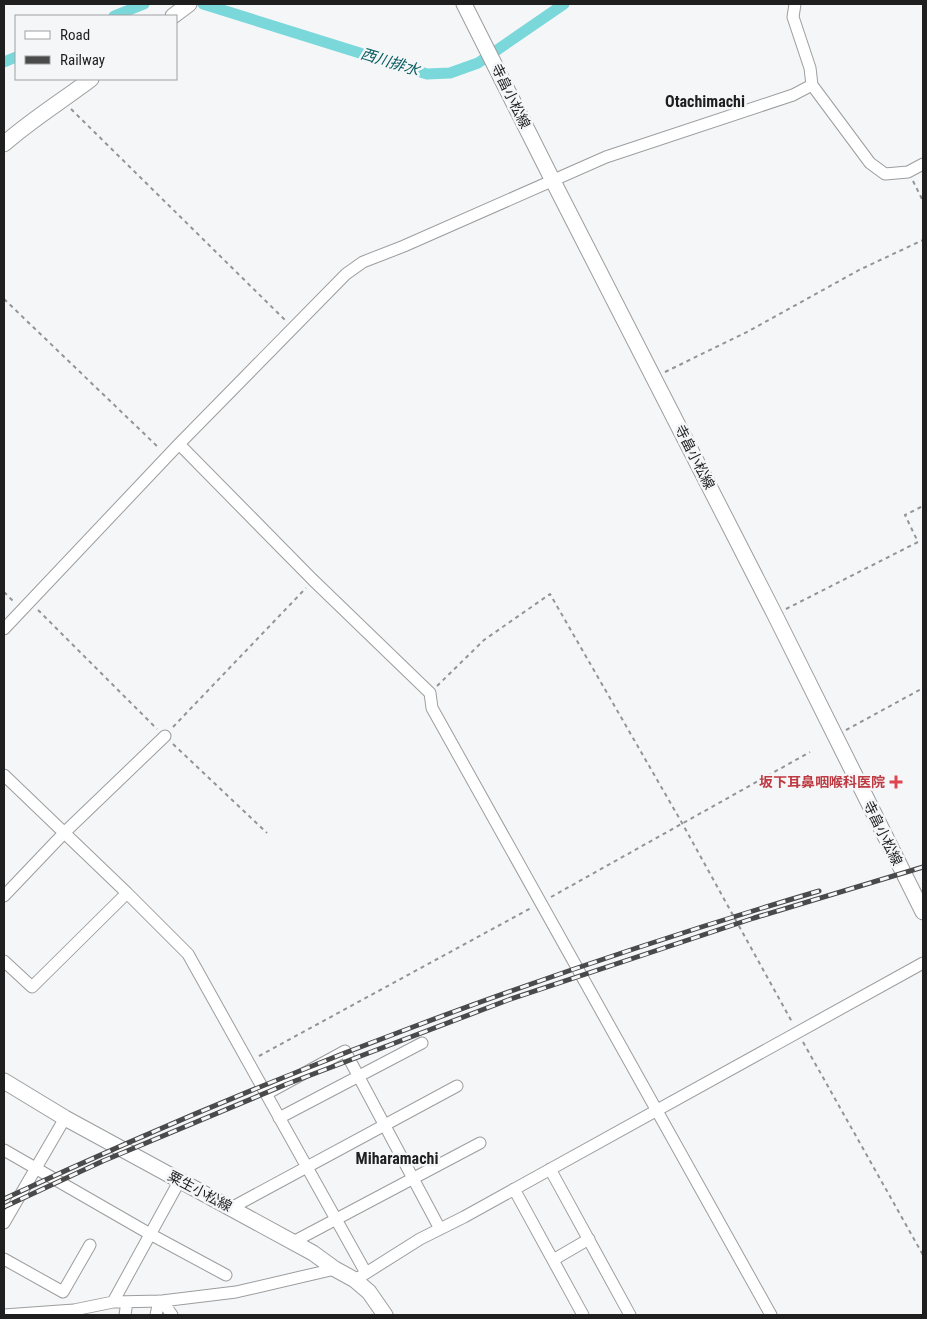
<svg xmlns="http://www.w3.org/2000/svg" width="927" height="1319" viewBox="0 0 927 1319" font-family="'Roboto Condensed','Noto Sans JP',sans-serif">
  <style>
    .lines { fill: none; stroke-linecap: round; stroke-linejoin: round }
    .canal { stroke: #7ad8db; stroke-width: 11 }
    .minor-casing { stroke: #9c9d9e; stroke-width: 13 }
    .major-casing { stroke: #9c9d9e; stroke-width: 17 }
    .path { stroke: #939495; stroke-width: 2; stroke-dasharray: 4 4; stroke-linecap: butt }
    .minor { stroke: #fff; stroke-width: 11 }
    .major { stroke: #fff; stroke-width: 15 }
    .rail-casing { stroke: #4a4a4b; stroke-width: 5 }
    .rail { stroke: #f5f6f7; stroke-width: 3; stroke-dasharray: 9; stroke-linecap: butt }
    .health-dot { fill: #e0444e; stroke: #f5f6f7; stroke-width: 2 }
    .labels { text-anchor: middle; stroke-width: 5; stroke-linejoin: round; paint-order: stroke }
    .street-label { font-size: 14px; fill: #1f1f20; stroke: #f5f6f7 }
    .health-label { font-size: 14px; font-weight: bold; fill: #be3a42; stroke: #f5f6f7; text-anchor: end }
    .water-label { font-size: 15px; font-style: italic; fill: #085d60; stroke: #f5f6f7 }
    .quarter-label { font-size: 16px; font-weight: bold; fill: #1f1f20; stroke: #f5f6f7 }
  </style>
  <rect width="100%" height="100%" fill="#f5f6f7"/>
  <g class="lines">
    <path class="canal" d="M 203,4 L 427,74 L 450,73 L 478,63 L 564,4
      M 114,16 L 144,4
      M 4,62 L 16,57"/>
    <g class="minor-casing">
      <path id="minor" d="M 795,4 L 793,17 L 810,68 L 812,85 L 870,163 L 885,174 L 908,172 L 923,164
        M 179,444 L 313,580 L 430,693 L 432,708 L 771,1315
        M 4,629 L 179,444 L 346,274 L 363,262 L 404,246 L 606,157 L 793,95 L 812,85
        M 4,775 L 127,893 L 32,987 L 4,961
        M 127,893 L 188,954 L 366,1273
        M 4,896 L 65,832 L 165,736
        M 266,1094 L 345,1051 L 440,1229
        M 279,1118 L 422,1043
        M 4,1150 L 150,1234 L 226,1275
        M 550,1169 L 630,1315
        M 514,1189 L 583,1315
        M 231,1208 L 457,1086
        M 4,1223 L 65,1118
        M 293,1242 L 480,1143
        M 4,1259 L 63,1292 L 90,1245
        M 553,1260 L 589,1239
        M 355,1280 L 420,1239 L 464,1217 L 923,963
        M 162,1301 L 172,1315
        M 113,1302 L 180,1180
        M 4,1315 L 74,1310 L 113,1302 L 162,1301 L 236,1292 L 335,1269
        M 125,1315 L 127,1302
        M 156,1315 L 159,1301"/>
    </g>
    <g class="major-casing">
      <path id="major" d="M 464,4 L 553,181 L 775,615 L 923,912
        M 173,16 L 189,4
        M 4,144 C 31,120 62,101 91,79
        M 4,1081 L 65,1118 L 313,1253 L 335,1269 L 355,1280 L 369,1292 L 385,1315"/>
    </g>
    <path class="path" d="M 71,109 L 285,320
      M 913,181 L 923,201
      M 4,299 L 159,448
      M 665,372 L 747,332 L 859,270 L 923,240
      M 4,592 L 15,603
      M 786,609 L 918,542 L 905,515 L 923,506
      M 38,610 L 157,729
      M 437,686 L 484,640 L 550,594 L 682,823 L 792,1022
      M 173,727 L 306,588
      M 846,730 L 923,688
      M 173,744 L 267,833
      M 551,897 L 810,752
      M 803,1042 L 923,1255
      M 259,1056 L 531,908"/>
    <use href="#minor" class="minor"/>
    <use href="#major" class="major"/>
    <g class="rail-casing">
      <path id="rail" d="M 4,1199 C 267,1076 541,973 819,891
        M 4,1207 L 103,1161 L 287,1084 L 508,1000 L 754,918 L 923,867"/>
    </g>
    <use href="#rail" class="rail"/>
  </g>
  <path class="health-dot" d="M893.5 774.5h5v5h5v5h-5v5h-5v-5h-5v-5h5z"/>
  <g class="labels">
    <g class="street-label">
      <text transform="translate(511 96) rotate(64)" y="5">寺畠小松線</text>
      <text transform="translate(695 457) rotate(63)" y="5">寺畠小松線</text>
      <text transform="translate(883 833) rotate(64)" y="5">寺畠小松線</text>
      <text transform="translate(200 1191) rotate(28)" y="5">粟生小松線</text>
    </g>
    <g class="health-label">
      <text x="885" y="787">坂下耳鼻咽喉科医院</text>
    </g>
    <g class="water-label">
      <text transform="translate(390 62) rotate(17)" y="5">西川排水</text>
    </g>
    <g class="quarter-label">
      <text x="705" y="107">Otachimachi</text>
      <text x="397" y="1164">Miharamachi</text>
    </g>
  </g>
  <rect width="927" height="1319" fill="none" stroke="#1f1f20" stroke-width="10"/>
  <rect x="15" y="15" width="162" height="65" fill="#f5f6f7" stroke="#9fa0a1"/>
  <rect x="25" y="31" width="25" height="8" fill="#ffffff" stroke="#9fa0a1"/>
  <text x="60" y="40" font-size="15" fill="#1f1f20">Road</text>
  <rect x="25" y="56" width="25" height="8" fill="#4a4a4b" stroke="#9fa0a1"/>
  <text x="60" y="65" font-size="15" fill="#1f1f20">Railway</text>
</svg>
